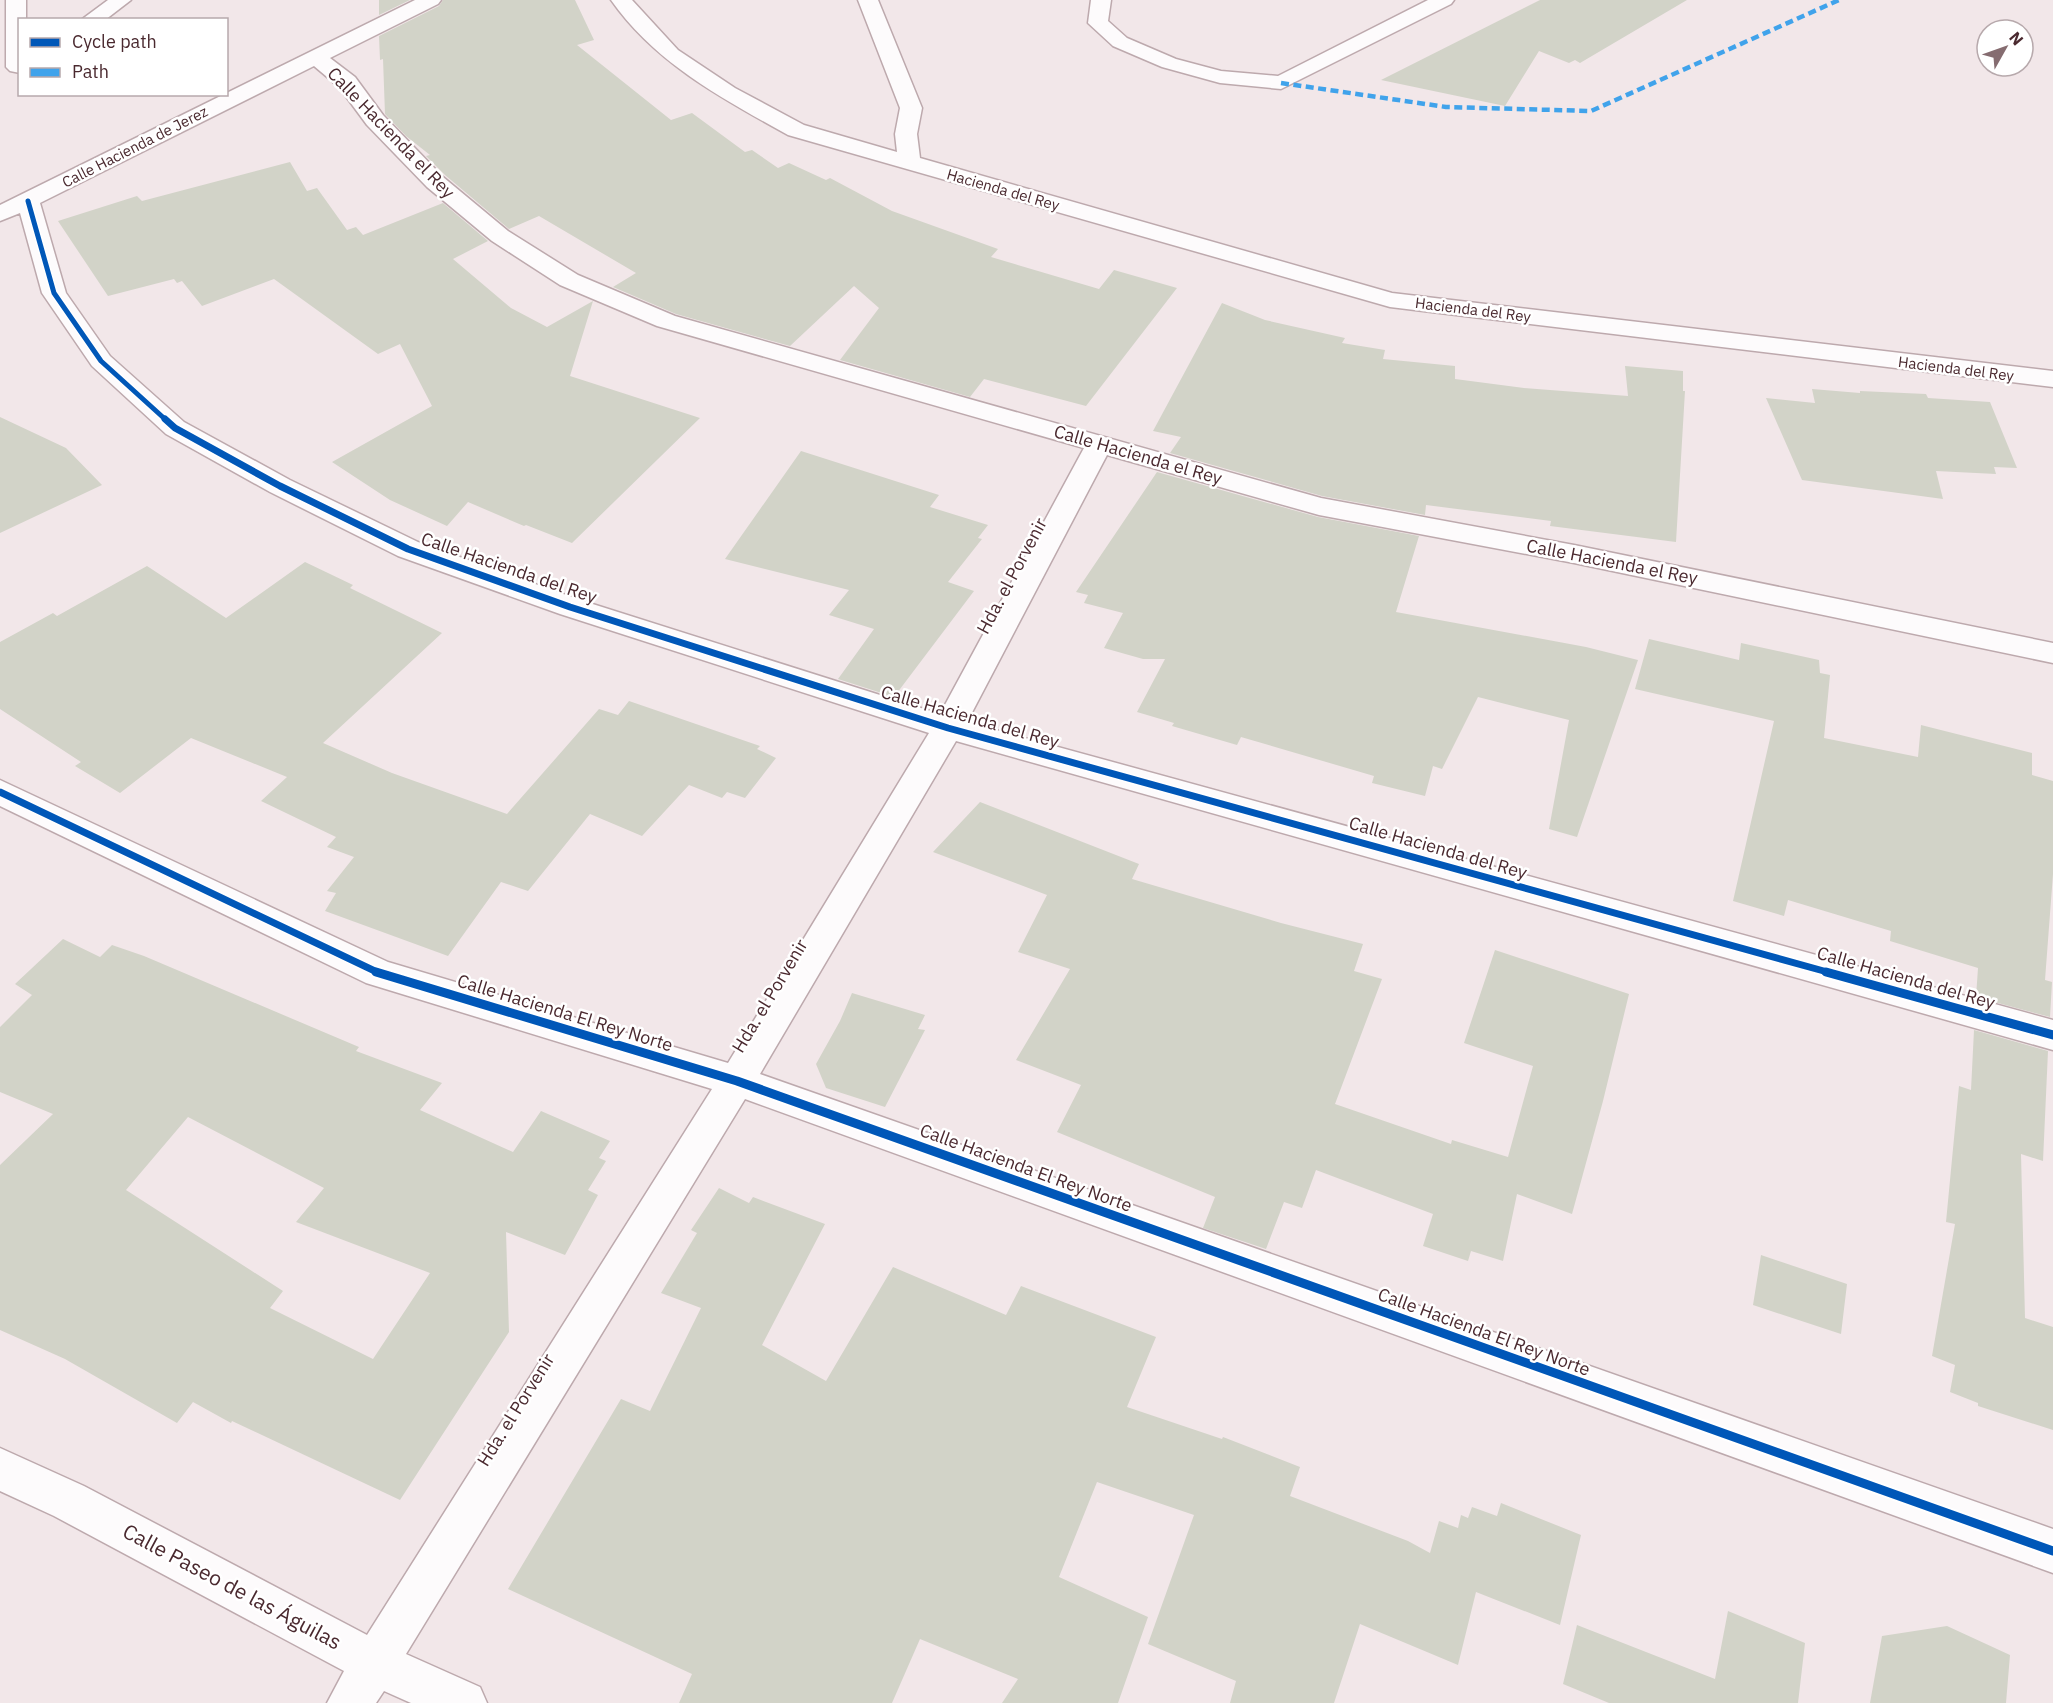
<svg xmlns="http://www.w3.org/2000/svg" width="2053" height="1703" viewBox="0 0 2053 1703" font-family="'IBM Plex Sans',sans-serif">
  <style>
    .building { fill: #d2d3c8; fill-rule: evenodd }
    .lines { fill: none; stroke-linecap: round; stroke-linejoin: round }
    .minor-casing { stroke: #bda9ad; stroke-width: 3 }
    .minor { fill: #fdfbfc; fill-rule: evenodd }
    .quiet { stroke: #40a3eb; stroke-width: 4.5; stroke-dasharray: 8 4.5; stroke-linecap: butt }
    .cycleway-far2-casing { stroke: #fff; stroke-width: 8 }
    .cycleway-far1-casing { stroke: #fff; stroke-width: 10 }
    .cycleway-casing { stroke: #fff; stroke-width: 13 }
    .cycleway-far2 { stroke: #0057b8; stroke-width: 5 }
    .cycleway-far1 { stroke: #0057b8; stroke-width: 7 }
    .cycleway { stroke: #0057b8; stroke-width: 9 }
    .labels { text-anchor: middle; stroke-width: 5; stroke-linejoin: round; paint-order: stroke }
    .far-street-label { font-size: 15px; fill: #4a292f; stroke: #fff }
    .street-label { font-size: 18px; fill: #4a292f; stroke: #fff }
    .near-street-label { font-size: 21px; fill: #4a292f; stroke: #fff }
  </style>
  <rect width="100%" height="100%" fill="#f2e7e9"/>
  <path class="building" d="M 379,0 L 410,0 L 379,15 Z
    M 443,0 L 575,0 L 594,40 L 577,45 L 671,120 L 692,113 L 745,152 L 752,150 L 778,168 L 789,163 L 826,180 L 830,178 L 892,211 L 998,249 L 991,257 L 1099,289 L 1114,270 L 1177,288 L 1086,406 L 984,379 L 970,397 L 840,360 L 879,308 L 854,286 L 790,346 L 676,314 L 613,287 L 636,273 L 539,216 L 509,229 L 445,175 L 426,156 L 430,155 L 406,136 L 385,114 L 383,59 L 380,60 L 379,36 L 439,6 Z
    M 1540,0 L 1687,0 L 1580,63 L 1575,60 L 1569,63 L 1539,51 L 1505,106 L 1381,80 Z
    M 290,162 L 307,191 L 317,188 L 347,230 L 356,227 L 363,235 L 443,203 L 488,241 L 453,259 L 511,308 L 547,327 L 593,301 L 570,376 L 700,418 L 572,543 L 526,525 L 524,526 L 468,502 L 447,526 L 390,500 L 332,462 L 432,406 L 400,344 L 378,354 L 274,279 L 202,306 L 182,281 L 177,283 L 174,279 L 108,296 L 58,221 L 137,196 L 142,201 Z
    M 1222,303 L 1265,320 L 1345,338 L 1342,343 L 1385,350 L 1383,359 L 1455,366 L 1455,379 L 1524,388 L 1628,396 L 1625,366 L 1683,371 L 1683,391 L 1685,391 L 1676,542 L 1550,526 L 1551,521 L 1426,505 L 1425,515 L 1322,496 L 1170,453 L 1181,437 L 1153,431 Z
    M 1812,389 L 1860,393 L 1860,391 L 1926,394 L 1928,398 L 1990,402 L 2017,468 L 1994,467 L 1996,474 L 1936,471 L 1943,499 L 1802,480 L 1766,398 L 1815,403 Z
    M 0,417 L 66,448 L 102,485 L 0,533 Z
    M 801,451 L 939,495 L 930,507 L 988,525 L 978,538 L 982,539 L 948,582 L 974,591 L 894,697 L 838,679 L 874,629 L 829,615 L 849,590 L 725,559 Z
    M 1157,472 L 1318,517 L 1419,536 L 1396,612 L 1586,647 L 1638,660 L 1577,837 L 1549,829 L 1569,720 L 1478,697 L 1442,769 L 1433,766 L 1425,796 L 1372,783 L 1374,776 L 1241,737 L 1237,745 L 1172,726 L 1174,723 L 1137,712 L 1165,659 L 1143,659 L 1104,648 L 1123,613 L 1084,603 L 1088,595 L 1076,592 Z
    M 305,562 L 353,585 L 350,588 L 442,633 L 323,743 L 392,773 L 507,814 L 599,709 L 618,715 L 629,701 L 760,746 L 757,749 L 776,758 L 745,798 L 727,792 L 722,798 L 689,785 L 642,836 L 590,814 L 528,891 L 501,882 L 448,956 L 325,911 L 336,893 L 327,891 L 354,857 L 327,847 L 336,837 L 261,801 L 287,777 L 191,738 L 120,793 L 75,766 L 81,762 L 0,709 L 0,642 L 53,613 L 57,616 L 147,566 L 226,618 Z
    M 1649,639 L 1739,660 L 1741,643 L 1819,660 L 1820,673 L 1830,675 L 1824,738 L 1918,757 L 1921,725 L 2032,753 L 2032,775 L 2053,781 L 2053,874 L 2045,980 L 2052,982 L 2050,1017 L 1976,997 L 1978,968 L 1890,941 L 1891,931 L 1788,900 L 1784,916 L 1733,901 L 1774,721 L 1635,689 Z
    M 980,802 L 1139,864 L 1132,879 L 1281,923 L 1363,944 L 1354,971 L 1382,979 L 1335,1104 L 1451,1144 L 1452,1140 L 1508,1157 L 1533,1066 L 1464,1043 L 1495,950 L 1629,994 L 1603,1101 L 1572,1214 L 1517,1194 L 1503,1261 L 1471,1251 L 1468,1261 L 1423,1246 L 1433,1214 L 1316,1170 L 1302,1208 L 1284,1202 L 1266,1249 L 1203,1228 L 1215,1197 L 1057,1132 L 1081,1085 L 1016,1060 L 1070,969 L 1018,952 L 1047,895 L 933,852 Z
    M 63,939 L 100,957 L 112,945 L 144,956 L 359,1047 L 356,1051 L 442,1083 L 420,1110 L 513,1152 L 541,1111 L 610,1141 L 599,1158 L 606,1161 L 588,1190 L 598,1195 L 565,1255 L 506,1232 L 509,1332 L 400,1500 L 232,1421 L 231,1423 L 193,1402 L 177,1423 L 65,1359 L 0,1330 L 0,1165 L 53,1114 L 0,1092 L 0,1027 L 32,995 L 15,984 ZM 188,1117 L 324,1188 L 296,1222 L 430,1273 L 373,1359 L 270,1308 L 283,1291 L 126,1190 Z
    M 852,993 L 925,1015 L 918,1029 L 925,1030 L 885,1107 L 826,1088 L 816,1064 L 840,1021 Z
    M 1974,1030 L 2048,1051 L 2043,1161 L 2021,1154 L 2025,1318 L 2053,1327 L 2053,1430 L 1978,1406 L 1978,1403 L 1950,1392 L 1955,1365 L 1932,1356 L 1955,1224 L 1946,1222 L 1959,1086 L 1971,1090 Z
    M 719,1188 L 749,1203 L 753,1197 L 825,1224 L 762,1345 L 826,1381 L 893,1267 L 1006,1315 L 1021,1286 L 1156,1337 L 1127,1407 L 1222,1439 L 1223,1437 L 1300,1467 L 1290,1496 L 1408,1541 L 1430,1553 L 1439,1521 L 1458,1528 L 1461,1515 L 1468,1518 L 1472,1507 L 1497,1516 L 1501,1503 L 1581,1535 L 1560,1625 L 1476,1592 L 1458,1665 L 1360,1624 L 1334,1703 L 1230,1703 L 1236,1681 L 1148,1644 L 1194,1515 L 1097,1482 L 1059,1577 L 1148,1617 L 1118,1703 L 1002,1703 L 1018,1679 L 920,1639 L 892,1703 L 679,1703 L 692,1674 L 508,1589 L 621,1399 L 650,1411 L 701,1308 L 661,1293 L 697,1233 L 691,1230 Z
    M 1761,1255 L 1847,1284 L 1841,1334 L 1753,1305 Z
    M 1728,1611 L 1805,1643 L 1798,1703 L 1609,1703 L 1563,1684 L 1577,1625 L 1715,1679 Z
    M 1947,1626 L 2010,1655 L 2006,1703 L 1870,1703 L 1882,1636 Z"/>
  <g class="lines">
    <g class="minor-casing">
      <path id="minor" d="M 6,0 L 26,0 L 26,20 L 20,20 L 20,73 L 10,71 L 6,67 Z
        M 108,0 L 131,0 L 105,20 L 81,20 Z
        M 415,0 L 441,0 L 438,4 L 330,58 L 355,77 L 383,115 L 443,177 L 508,231 L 578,275 L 675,316 L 1321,498 L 1574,545 L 2053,643 L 2053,663 L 1574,563 L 1319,515 L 1107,455 L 967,722 L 2053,1020 L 2053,1050 L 956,741 L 760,1074 L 2053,1529 L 2053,1573 L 745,1099 L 406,1654 L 480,1687 L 487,1703 L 411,1703 L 384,1691 L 376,1703 L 327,1703 L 344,1671 L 54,1516 L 0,1491 L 0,1448 L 84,1486 L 367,1635 L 712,1089 L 366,983 L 0,806 L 0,780 L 388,962 L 728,1063 L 929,733 L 560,614 L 398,556 L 270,492 L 166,434 L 92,366 L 42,293 L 20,213 L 0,221 L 0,205 ZM 314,66 L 339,87 L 367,125 L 427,187 L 492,241 L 560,285 L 657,326 L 1084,448 L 940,714 L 580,600 L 418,542 L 290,480 L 184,422 L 110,356 L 66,293 L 40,203 Z
        M 611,0 L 632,0 L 678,50 L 735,88 L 804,125 L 897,152 L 895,134 L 900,108 L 858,0 L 878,0 L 922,108 L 917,134 L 920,158 L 1392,293 L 2053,371 L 2053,387 L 1390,307 L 788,135 C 723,99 655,63 611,0 Z
        M 1091,0 L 1111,0 L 1108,21 L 1127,38 L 1176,59 L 1221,71 L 1278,76 L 1428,0 L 1454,0 L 1451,4 L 1281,89 L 1220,83 L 1162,67 L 1113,46 L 1088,23 Z"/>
    </g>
    <use href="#minor" class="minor"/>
    <path class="quiet" d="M 1281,83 L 1446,107 L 1591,111 L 1839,0"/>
    <g class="cycleway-far2-casing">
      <path id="cycleway-far2" d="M 28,201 L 54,293 L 101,361 L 166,420"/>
    </g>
    <g class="cycleway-far1-casing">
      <path id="cycleway-far1" d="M 165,419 L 175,428 L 280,486 L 408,549 L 570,607 L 948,728 L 1831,973
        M 0,792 L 379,973"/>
    </g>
    <g class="cycleway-casing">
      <path id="cycleway" d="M 376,972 L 737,1081 L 2053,1551
        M 1826,972 L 2053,1035"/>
    </g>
    <use href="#cycleway-far2" class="cycleway-far2"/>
    <use href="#cycleway-far1" class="cycleway-far1"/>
    <use href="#cycleway" class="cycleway"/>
  </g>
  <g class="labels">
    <g class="far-street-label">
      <text transform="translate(135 147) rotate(-27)" y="5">Calle Hacienda de Jerez</text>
      <text transform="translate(1003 190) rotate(16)" y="5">Hacienda del Rey</text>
      <text transform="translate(1473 310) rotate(7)" y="5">Hacienda del Rey</text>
      <text transform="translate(1956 369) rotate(7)" y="5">Hacienda del Rey</text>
    </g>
    <g class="street-label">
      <text transform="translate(391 133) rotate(46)" y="6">Calle Hacienda el Rey</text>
      <text transform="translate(1138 455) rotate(16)" y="6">Calle Hacienda el Rey</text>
      <text transform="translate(1612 562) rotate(11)" y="6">Calle Hacienda el Rey</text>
      <text transform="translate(509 568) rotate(19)" y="6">Calle Hacienda del Rey</text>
      <text transform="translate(1012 576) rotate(-62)" y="6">Hda. el Porvenir</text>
      <text transform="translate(970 717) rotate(16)" y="6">Calle Hacienda del Rey</text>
      <text transform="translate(1438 848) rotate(16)" y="6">Calle Hacienda del Rey</text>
      <text transform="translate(1906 978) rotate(16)" y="6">Calle Hacienda del Rey</text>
      <text transform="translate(770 996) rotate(-59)" y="6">Hda. el Porvenir</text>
      <text transform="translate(565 1013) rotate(17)" y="6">Calle Hacienda El Rey Norte</text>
      <text transform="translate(1026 1168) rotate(20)" y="6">Calle Hacienda El Rey Norte</text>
      <text transform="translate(1484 1332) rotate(20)" y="6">Calle Hacienda El Rey Norte</text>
      <text transform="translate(516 1410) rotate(-58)" y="6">Hda. el Porvenir</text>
    </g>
    <g class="near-street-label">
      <text transform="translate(232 1587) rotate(28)" y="7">Calle Paseo de las Águilas</text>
    </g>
  </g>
  <rect x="18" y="18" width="210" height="78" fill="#ffffff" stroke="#b7a9ac" stroke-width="1.5"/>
  <rect x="30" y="38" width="30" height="9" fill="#0057b8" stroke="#b7a9ac" stroke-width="1.5"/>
  <text x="72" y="48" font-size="18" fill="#4a292f">Cycle path</text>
  <rect x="30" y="68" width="30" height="9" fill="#40a3eb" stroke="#b7a9ac" stroke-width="1.5"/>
  <text x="72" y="78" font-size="18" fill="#4a292f">Path</text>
  <g transform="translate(2005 48) rotate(50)"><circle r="28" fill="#ffffff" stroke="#b7a9ac" stroke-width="1.5"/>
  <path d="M0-4.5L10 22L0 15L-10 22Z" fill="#856c70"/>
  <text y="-9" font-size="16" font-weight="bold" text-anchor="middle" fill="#4a292f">N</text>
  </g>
</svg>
